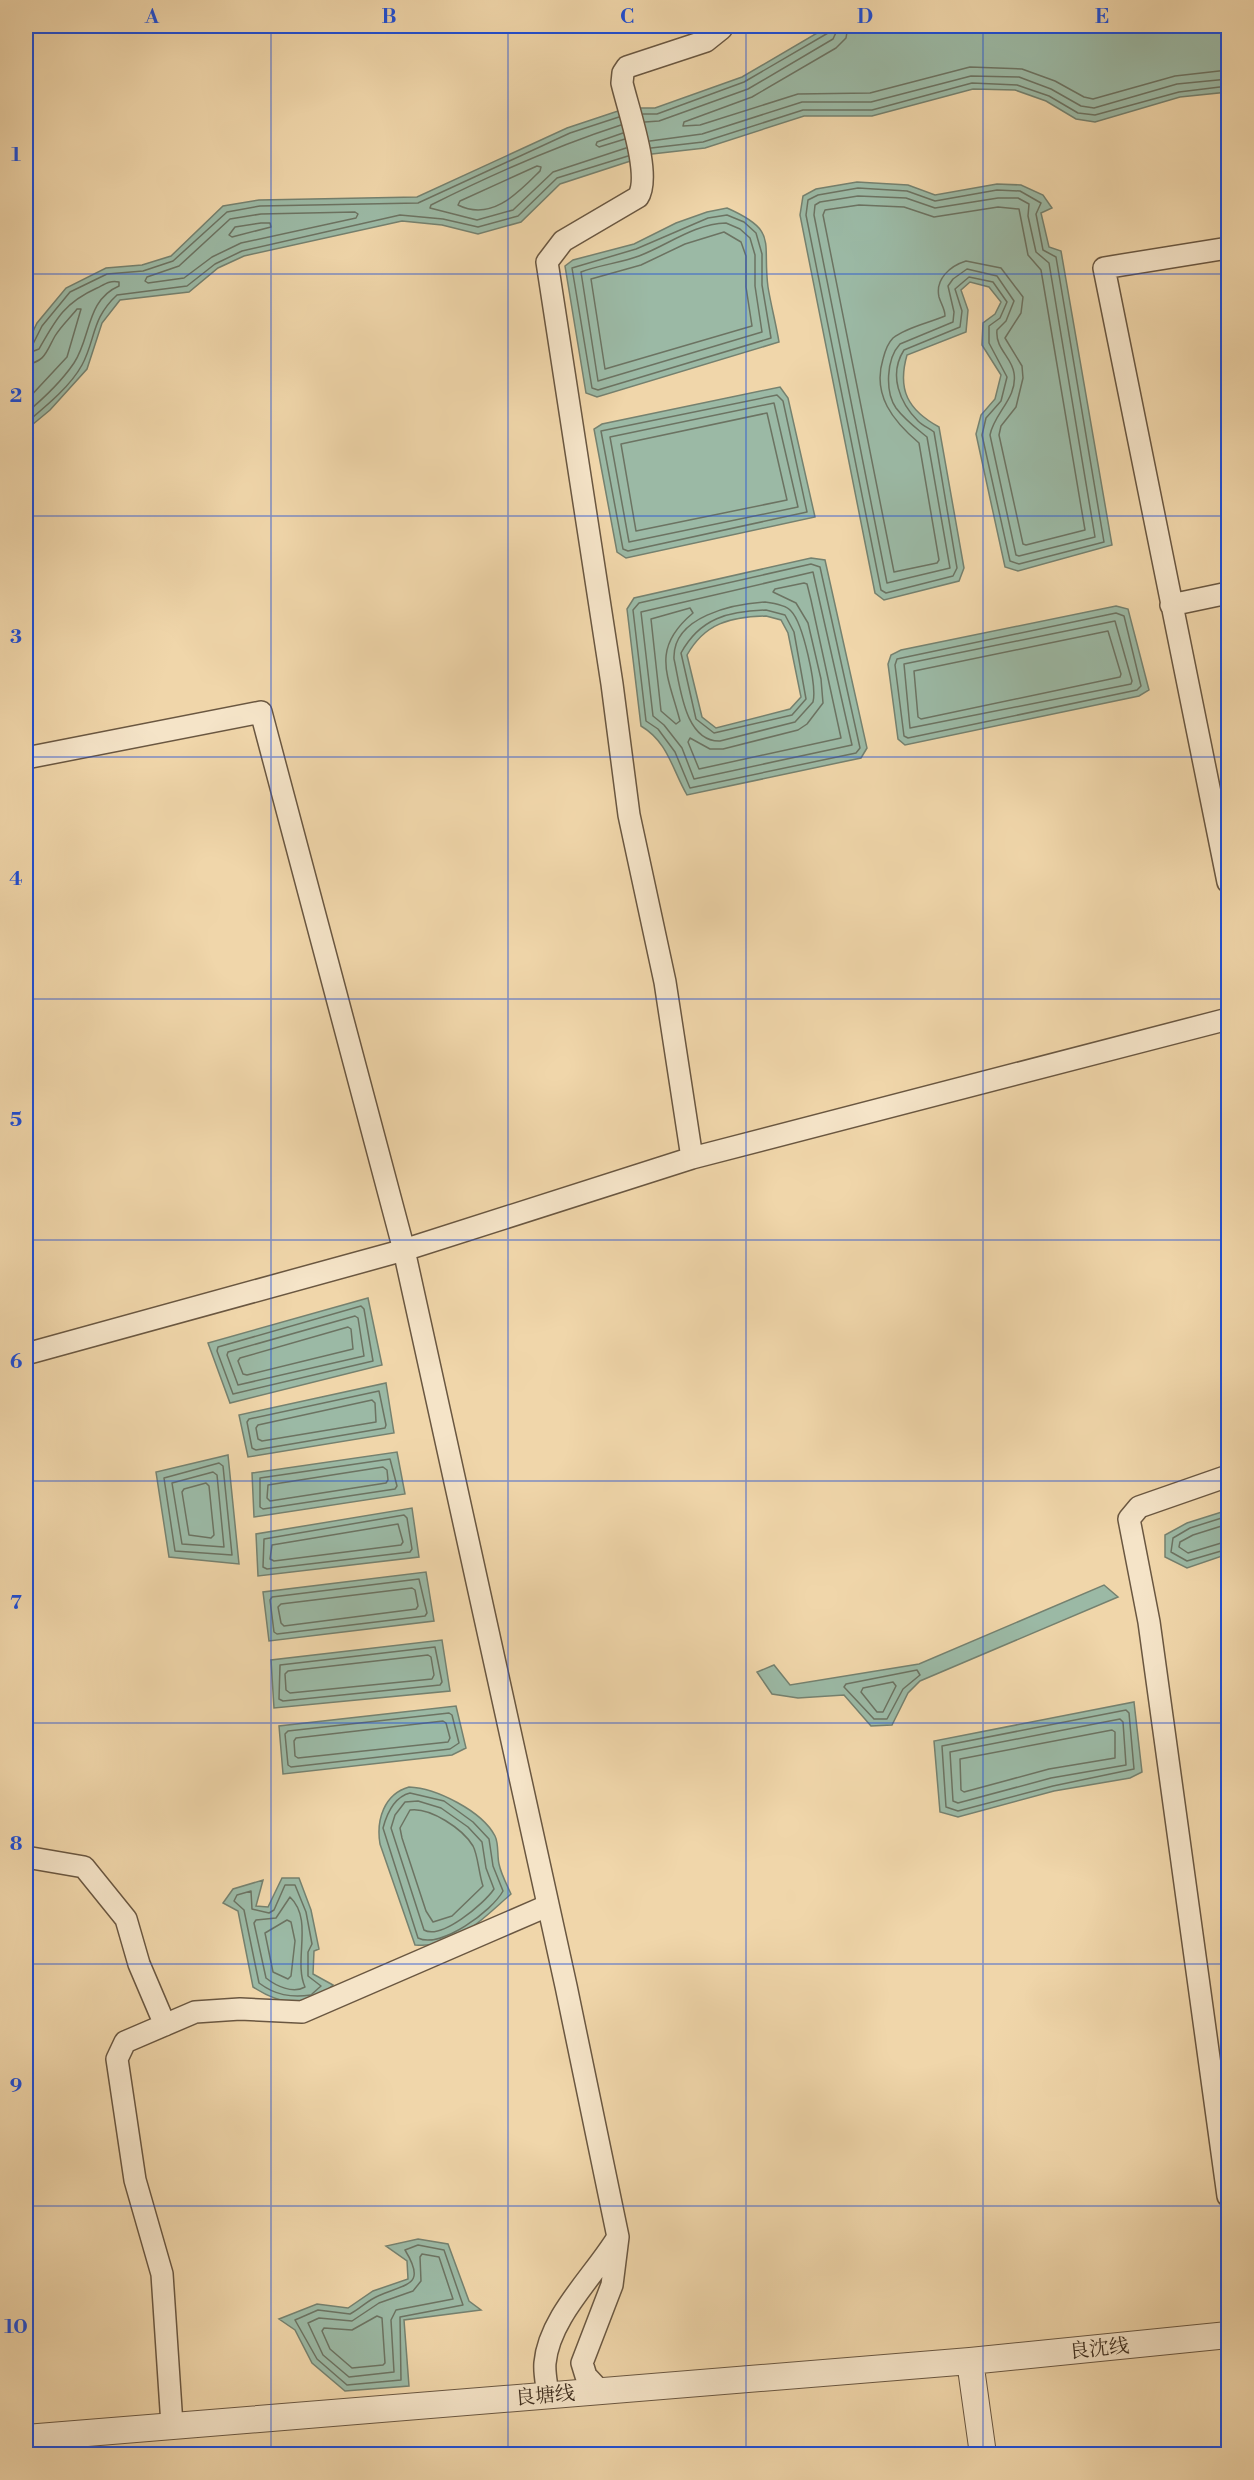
<svg xmlns="http://www.w3.org/2000/svg" width="1254" height="2480" viewBox="0 0 1254 2480" font-family="'Libre Bodoni','Noto Serif SC',serif">
  <style>
    .water { fill: #9bb9a5; stroke: #75816f; stroke-width: 1.5; fill-rule: evenodd }
    .lines { fill: none; stroke-linecap: round; stroke-linejoin: round }
    .shore { stroke: #6c7362; stroke-width: 1.5 }
    .minor-casing { stroke: #6a5741; stroke-width: 24 }
    .tertiary-casing { stroke: #6a5741; stroke-width: 28 }
    .minor { stroke: #f5e4c8; stroke-width: 21 }
    .tertiary { stroke: #f5e4c8; stroke-width: 26 }
    .grid { fill: none; stroke: #1d4ed8; stroke-width: 1.5; stroke-opacity: 0.55 }
    .labels { text-anchor: middle; stroke-width: 4.5; stroke-linejoin: round; paint-order: stroke }
    .street-label { font-size: 20px; fill: #3d2d1e; stroke: #f5e4c8 }
    .neatline { fill: none; stroke: #1d4ed8; stroke-width: 2 }
    .grid-label { font-size: 20px; text-anchor: middle; font-weight: bold; fill: #1d4ed8 }
  </style>
  <rect width="100%" height="100%" fill="#f0d6aa"/>
  <filter id="stains"><feTurbulence type="fractalNoise" baseFrequency=".00333" numOctaves="4"/><feColorMatrix values="0 0 0 0 .2 0 0 0 0 .09 0 0 0 0 .02 0 0 0 .5 -.17"/></filter>
  <radialGradient id="worn" r=".72"><stop offset=".6" stop-color="#630" stop-opacity="0"/><stop offset="1" stop-color="#630" stop-opacity=".3"/></radialGradient>
  <path class="water" d="M 829,26 L 1228,26 L 1228,92 L 1180,97 L 1095,122 L 1076,119 L 1046,101 L 1015,90 L 973,89 L 872,116 L 804,116 L 705,148 L 652,154 L 560,184 L 521,222 L 478,234 L 442,225 L 402,221 L 244,256 L 218,268 L 189,292 L 120,300 L 102,323 L 87,369 L 50,410 L 26,430 L 26,346 L 37,323 L 66,288 L 106,268 L 142,265 L 171,256 L 223,206 L 259,200 L 417,197 L 567,128 L 627,108 L 655,108 L 742,77 Z
    M 857,182 L 908,185 L 935,195 L 997,184 L 1021,185 L 1043,195 L 1052,208 L 1041,213 L 1049,247 L 1061,251 L 1112,545 L 1018,571 L 1005,567 L 976,434 L 981,415 L 995,399 L 1001,375 L 982,345 L 983,323 L 995,314 L 1001,302 L 989,287 L 970,282 L 961,290 L 968,310 L 966,332 L 907,355 C 897,390 908,410 939,427 L 964,568 L 959,581 L 884,600 L 875,593 L 800,215 L 803,196 L 816,189 Z
    M 727,208 C 779,231 762,241 768,287 C 771,305 776,324 779,342 L 597,397 L 586,393 L 565,266 L 573,260 L 634,244 L 676,223 L 707,212 Z
    M 780,387 L 788,398 L 815,517 L 626,558 L 617,552 L 594,429 L 602,424 Z
    M 811,558 L 825,560 L 867,748 L 861,758 L 687,795 C 672,769 668,742 641,726 L 627,609 L 634,598 ZM 766,616 L 781,620 L 788,633 L 801,697 L 790,709 L 716,728 L 702,717 L 687,655 C 705,623 730,617 766,616 Z
    M 1116,606 L 1128,609 L 1149,690 L 1139,696 L 905,745 L 898,739 L 888,664 L 891,655 L 901,650 Z
    M 368,1298 L 382,1365 L 230,1403 L 208,1343 Z
    M 386,1383 L 394,1433 L 248,1457 L 239,1415 Z
    M 397,1452 L 405,1494 L 254,1517 L 252,1473 Z
    M 228,1455 L 239,1564 L 169,1557 L 156,1472 Z
    M 412,1508 L 419,1557 L 258,1576 L 256,1534 Z
    M 1228,1510 L 1228,1554 L 1187,1568 L 1165,1557 L 1165,1535 L 1187,1523 Z
    M 426,1572 L 434,1621 L 269,1641 L 263,1592 Z
    M 1104,1585 L 1118,1597 L 920,1681 L 908,1693 L 892,1725 L 871,1726 L 844,1695 L 798,1698 L 772,1694 L 757,1672 L 774,1665 L 790,1685 L 919,1664 Z
    M 442,1640 L 450,1691 L 274,1708 L 271,1660 Z
    M 1134,1702 L 1142,1772 L 1130,1778 L 1054,1791 L 958,1817 L 940,1812 L 934,1741 Z
    M 456,1706 L 466,1748 L 452,1755 L 283,1774 L 279,1726 Z
    M 409,1787 C 436,1788 482,1811 495,1836 C 499,1844 497,1856 499,1864 C 501,1874 507,1885 511,1894 C 481,1920 456,1949 415,1945 L 380,1844 C 376,1820 384,1794 409,1787 Z
    M 282,1878 L 299,1878 L 311,1910 L 319,1949 L 314,1951 L 313,1974 L 333,1985 C 307,2010 281,2005 253,1987 L 238,1911 L 223,1903 L 233,1889 L 263,1880 L 256,1906 L 268,1907 Z
    M 418,2239 L 448,2244 L 469,2301 L 481,2310 L 404,2320 L 409,2386 L 345,2391 L 312,2363 L 295,2330 L 279,2319 L 317,2304 L 348,2308 L 373,2291 L 408,2279 L 407,2261 L 386,2246 Z"/>
  <g class="lines">
    <path class="shore" d="M 848,26 L 846,38 L 836,48 L 752,97 L 684,122 L 683,126 L 700,125 L 798,94 L 870,93 L 970,67 L 1022,69 L 1055,81 L 1084,97 L 1093,99 L 1175,76 L 1228,70
      M 643,114 L 657,114 L 744,82 L 828,33 L 832,26
      M 645,122 L 659,121 L 748,89 L 833,39 L 839,26
      M 621,125 C 556,146 493,174 431,205 L 430,208 L 477,220 L 513,210 L 553,172 L 626,148
      M 623,133 L 597,142 L 596,145 L 599,147 L 625,139
      M 650,141 L 702,134 L 802,102 L 871,102 L 971,76 L 1019,77 L 1051,89 L 1081,106 L 1094,108 L 1177,84 L 1228,79
      M 651,148 L 703,142 L 803,110 L 872,110 L 972,83 L 1017,85 L 1049,96 L 1078,113 L 1095,115 L 1179,92 L 1228,86
      M 537,166 L 541,167 L 540,171 C 519,192 492,222 458,205 L 460,201 Z
      M 858,188 L 907,191 L 935,201 L 997,190 L 1020,191 L 1041,203 L 1036,214 L 1043,250 L 1056,257 L 1104,542 L 1019,564 L 1010,561 L 982,435 L 986,418 L 1001,401 L 1007,377 L 989,343 L 989,326 L 1000,318 L 1007,302 L 993,282 L 969,277 L 955,289 L 962,311 L 960,327 L 904,350 C 888,375 900,403 918,421 C 923,426 929,428 934,432 L 957,568 L 953,576 L 886,593 L 881,590 L 806,215 L 808,200 L 818,195 Z
      M 858,196 L 906,198 L 935,208 L 998,198 L 1018,198 L 1029,204 L 1028,216 L 1036,252 L 1049,263 L 1095,537 L 1019,556 L 1016,555 L 990,435 C 994,413 1018,398 1014,373 C 1012,357 995,349 997,330 L 1006,321 L 1014,301 L 997,276 L 967,269 L 953,279 L 948,286 L 954,312 L 953,322 L 900,344 C 886,359 885,392 896,408 C 905,420 916,428 927,437 L 950,568 L 887,583 L 814,215 L 815,205 L 820,202 Z
      M 859,205 L 904,207 L 934,217 L 998,207 L 1019,209 L 1028,255 L 1041,270 L 1085,530 L 1026,545 L 1023,544 L 999,435 L 1001,426 L 1016,407 L 1023,378 L 1022,366 L 1005,338 L 1021,313 L 1023,297 L 1001,268 L 966,261 C 950,266 935,279 939,297 C 941,304 945,309 945,316 C 929,323 907,327 893,338 C 887,344 885,351 883,359 C 872,395 893,421 919,443 L 939,560 L 937,563 L 894,572 L 823,215 L 825,210 Z
      M 355,212 L 358,214 L 356,218 L 241,243 L 212,257 L 184,278 L 148,283 L 145,281 L 147,277 L 179,266 L 230,219 L 261,214 Z
      M 727,215 L 744,222 L 756,233 L 762,254 L 762,285 L 771,338 L 598,390 L 592,388 L 572,268 L 636,249 L 708,218 Z
      M 261,223 L 270,223 L 271,227 L 232,237 L 229,235 L 235,227 Z
      M 726,223 L 740,229 L 750,238 L 755,255 L 755,286 L 762,332 L 598,381 L 581,272 C 599,265 620,263 639,256 C 668,245 694,224 726,223 Z
      M 724,232 L 741,242 L 746,256 L 746,287 L 752,326 L 605,369 L 591,279 L 641,265 L 685,244 Z
      M 26,347 L 33,344 L 42,326 L 70,292 L 107,274 L 143,271 L 173,261 L 227,212 L 260,206 L 418,203 L 570,133 L 619,117
      M 26,354 L 39,349 C 56,319 64,303 97,288 C 105,284 110,280 119,282 L 119,286 C 86,300 91,338 74,363 C 61,382 43,399 26,413
      M 26,364 C 45,363 47,350 55,336 C 61,326 70,318 77,309 L 81,309 L 67,357 L 26,401
      M 777,395 L 783,401 L 807,512 L 628,551 L 623,549 L 601,431 Z
      M 774,403 L 798,507 L 629,542 L 610,437 Z
      M 767,413 L 787,500 L 636,531 L 621,444 Z
      M 26,423 C 45,407 70,387 82,365 C 96,339 91,319 117,295 L 187,286 L 215,264 L 242,251 L 400,215 L 443,219 L 478,227 L 518,216 L 557,178 L 628,156
      M 811,564 L 820,567 L 860,748 L 856,753 L 690,788 L 675,752 L 658,729 L 646,721 L 633,610 L 639,603 Z
      M 813,572 L 852,745 L 694,779 L 682,748 L 664,725 L 653,716 L 641,612 Z
      M 804,583 L 807,584 L 811,600 L 841,738 L 699,769 L 688,742 L 690,738 L 710,749 L 723,749 L 798,730 L 807,724 L 823,703 L 821,679 L 808,623 L 796,603 L 773,592 L 775,589 Z
      M 765,602 C 773,603 786,605 791,611 C 803,623 817,686 813,702 L 795,722 L 720,741 C 684,742 680,684 674,659 C 672,616 734,604 765,602 Z
      M 690,608 L 693,613 C 650,649 668,675 680,721 L 676,724 L 661,711 L 651,619 Z
      M 766,610 L 785,615 L 794,632 L 806,699 L 792,715 L 714,733 L 696,719 L 681,653 C 700,618 729,611 766,610 Z
      M 1116,613 L 1124,616 L 1141,686 L 1137,690 L 908,738 L 904,736 L 895,665 L 897,659 Z
      M 1115,621 L 1132,681 L 1131,684 L 910,728 L 904,664 Z
      M 1108,631 L 1121,674 L 1120,677 L 921,719 L 918,717 L 914,671 Z
      M 361,1306 L 364,1309 L 373,1361 L 233,1394 L 217,1351 L 218,1347 Z
      M 355,1316 L 358,1318 L 364,1356 L 238,1385 L 227,1355 L 228,1352 Z
      M 348,1327 L 351,1329 L 353,1349 L 247,1375 L 243,1374 L 238,1361 L 240,1358 Z
      M 379,1391 L 386,1425 L 385,1428 L 256,1450 L 252,1448 L 247,1422 L 249,1419 Z
      M 372,1400 L 375,1403 L 376,1422 L 262,1441 L 258,1439 L 256,1428 L 258,1425 Z
      M 390,1459 L 397,1486 L 395,1489 L 263,1509 L 260,1507 L 260,1478 Z
      M 219,1463 L 223,1466 L 232,1555 L 175,1551 L 164,1478 Z
      M 383,1467 L 387,1470 L 388,1480 L 386,1483 L 270,1501 L 267,1498 L 268,1485 Z
      M 213,1472 L 217,1475 L 224,1547 L 182,1544 L 172,1483 Z
      M 206,1483 L 209,1486 L 214,1535 L 211,1538 L 189,1535 L 182,1492 L 184,1489 Z
      M 404,1515 L 407,1518 L 412,1549 L 410,1552 L 267,1569 L 263,1567 L 264,1539 Z
      M 1228,1516 L 1190,1528 L 1173,1538 L 1171,1552 L 1187,1561 L 1228,1549
      M 398,1524 L 403,1542 L 401,1545 L 274,1561 L 270,1559 L 272,1545 Z
      M 1228,1524 L 1193,1535 L 1180,1542 L 1179,1547 L 1188,1553 L 1228,1541
      M 419,1579 L 427,1613 L 425,1616 L 277,1634 L 274,1632 L 270,1600 L 272,1597 Z
      M 412,1588 L 415,1590 L 418,1606 L 416,1609 L 284,1626 L 281,1623 L 278,1607 L 281,1604 Z
      M 435,1647 L 442,1682 L 440,1685 L 283,1701 L 279,1699 L 280,1665 Z
      M 428,1655 L 431,1657 L 434,1675 L 432,1679 L 290,1693 L 286,1690 L 285,1674 L 288,1671 Z
      M 917,1670 L 920,1675 L 903,1689 L 887,1719 L 874,1719 L 844,1687 L 846,1684 Z
      M 893,1682 L 896,1686 L 883,1712 L 877,1712 L 861,1692 L 863,1688 Z
      M 1126,1710 L 1129,1713 L 1134,1769 L 1053,1786 L 958,1811 L 946,1807 L 942,1746 Z
      M 449,1713 L 452,1715 L 459,1743 L 450,1749 L 291,1767 L 288,1765 L 285,1734 L 288,1731 Z
      M 1120,1719 L 1123,1722 L 1126,1765 L 1051,1778 L 958,1803 L 953,1801 L 950,1752 Z
      M 443,1721 L 446,1723 L 450,1738 L 448,1742 L 298,1758 L 295,1756 L 294,1741 L 296,1738 Z
      M 1112,1730 L 1115,1732 L 1115,1758 L 1049,1769 L 964,1792 L 961,1790 L 960,1759 Z
      M 410,1793 L 444,1801 L 473,1822 L 489,1839 L 493,1866 L 503,1891 C 492,1911 441,1949 418,1938 L 383,1828 C 387,1813 394,1797 410,1793 Z
      M 418,1801 L 441,1808 L 468,1827 L 482,1842 L 486,1868 L 494,1889 C 484,1904 441,1940 424,1930 L 391,1828 L 395,1815 L 405,1802 Z
      M 410,1810 C 430,1807 463,1829 473,1846 C 478,1855 479,1875 483,1886 L 452,1916 L 433,1922 L 426,1911 L 402,1838 L 400,1828 Z
      M 290,1897 C 314,1920 293,1960 305,1987 C 293,1994 276,1986 266,1978 L 254,1923 L 256,1920 L 276,1918 Z
      M 287,1920 L 291,1922 L 295,1941 L 291,1976 L 288,1979 L 273,1972 L 265,1933 Z
      M 311,1995 C 291,1998 275,1995 259,1983 L 244,1910 L 234,1901 L 237,1895 L 251,1891 L 252,1909 L 269,1913 L 274,1910 L 285,1885 L 295,1885 L 306,1912 L 312,1944 L 308,1952 L 308,1976 L 321,1986 L 312,1994
      M 418,2245 L 444,2250 L 463,2305 L 400,2317 L 401,2380 L 347,2385 L 317,2359 L 295,2320 L 318,2310 L 350,2314 C 360,2309 368,2300 378,2296 C 407,2283 427,2286 405,2250 Z
      M 422,2254 L 439,2257 L 453,2299 L 396,2310 L 391,2320 L 394,2372 L 349,2377 L 323,2355 L 308,2323 L 319,2318 L 352,2321 L 379,2303 L 413,2291 L 421,2281 L 420,2257 Z
      M 377,2316 L 382,2318 L 385,2363 L 383,2365 L 352,2368 L 330,2349 L 322,2331 L 324,2328 L 352,2330 Z"/>
    <g class="minor-casing">
      <path id="minor" d="M 1228,248 L 1104,268 L 1228,882
        M 1171,605 L 1228,593
        M 26,758 L 261,712 L 404,1250 L 566,1986 L 618,2237 L 612,2285 L 582,2363 L 586,2376 L 599,2390
        M 692,1158 L 665,982 L 629,815 L 612,684 L 547,262 L 563,241 L 638,197 C 652,176 628,109 622,83 L 623,73 L 627,67 L 706,41 L 721,29 L 720,26
        M 26,1354 L 404,1250 L 692,1158 L 1228,1019
        M 1228,1476 L 1139,1507 L 1129,1519 L 1149,1622 L 1228,2196
        M 26,1857 L 84,1867 L 126,1919 L 139,1964 L 165,2025
        M 548,2395 C 547,2385 544,2373 545,2363 C 549,2318 593,2277 616,2240
        M 172,2425 L 162,2274 L 135,2180 L 117,2059 L 125,2042 L 195,2012 L 240,2009 L 302,2012 L 547,1906"/>
    </g>
    <g class="tertiary-casing">
      <path id="tertiary" d="M 970,2361 L 983,2454
        M 26,2438 L 970,2361 L 1228,2335"/>
    </g>
    <use href="#minor" class="minor"/>
    <use href="#tertiary" class="tertiary"/>
  </g>
  <path class="grid" d="M 271,26 L 271,2454M 508,26 L 508,2454M 746,26 L 746,2454M 983,26 L 983,2454M 26,274 L 1228,274M 26,516 L 1228,516M 26,757 L 1228,757M 26,999 L 1228,999M 26,1240 L 1228,1240M 26,1481 L 1228,1481M 26,1723 L 1228,1723M 26,1964 L 1228,1964M 26,2206 L 1228,2206"/>
  <g class="labels">
    <g class="street-label">
      <text transform="translate(1099 2348) rotate(-6)" y="7">良沈线</text>
      <text transform="translate(545 2395) rotate(-5)" y="7">良塘线</text>
    </g>
  </g>
  <rect width="1254" height="2480" fill="none" stroke="#f0d6aa" stroke-width="66"/>
  <rect x="33" y="33" width="1188" height="2414" class="neatline"/>
  <g class="grid-label">
    <text x="152" y="23">A</text>
    <text x="389" y="23">B</text>
    <text x="627" y="23">C</text>
    <text x="865" y="23">D</text>
    <text x="1102" y="23">E</text>
    <text x="16" y="161">1</text>
    <text x="16" y="402">2</text>
    <text x="16" y="643">3</text>
    <text x="16" y="885">4</text>
    <text x="16" y="1126">5</text>
    <text x="16" y="1368">6</text>
    <text x="16" y="1609">7</text>
    <text x="16" y="1850">8</text>
    <text x="16" y="2092">9</text>
    <text x="16" y="2333">10</text>
  </g>
  <rect width="100%" height="100%" filter="url(#stains)"/>
  <rect width="100%" height="100%" fill="url(#worn)"/>
</svg>
